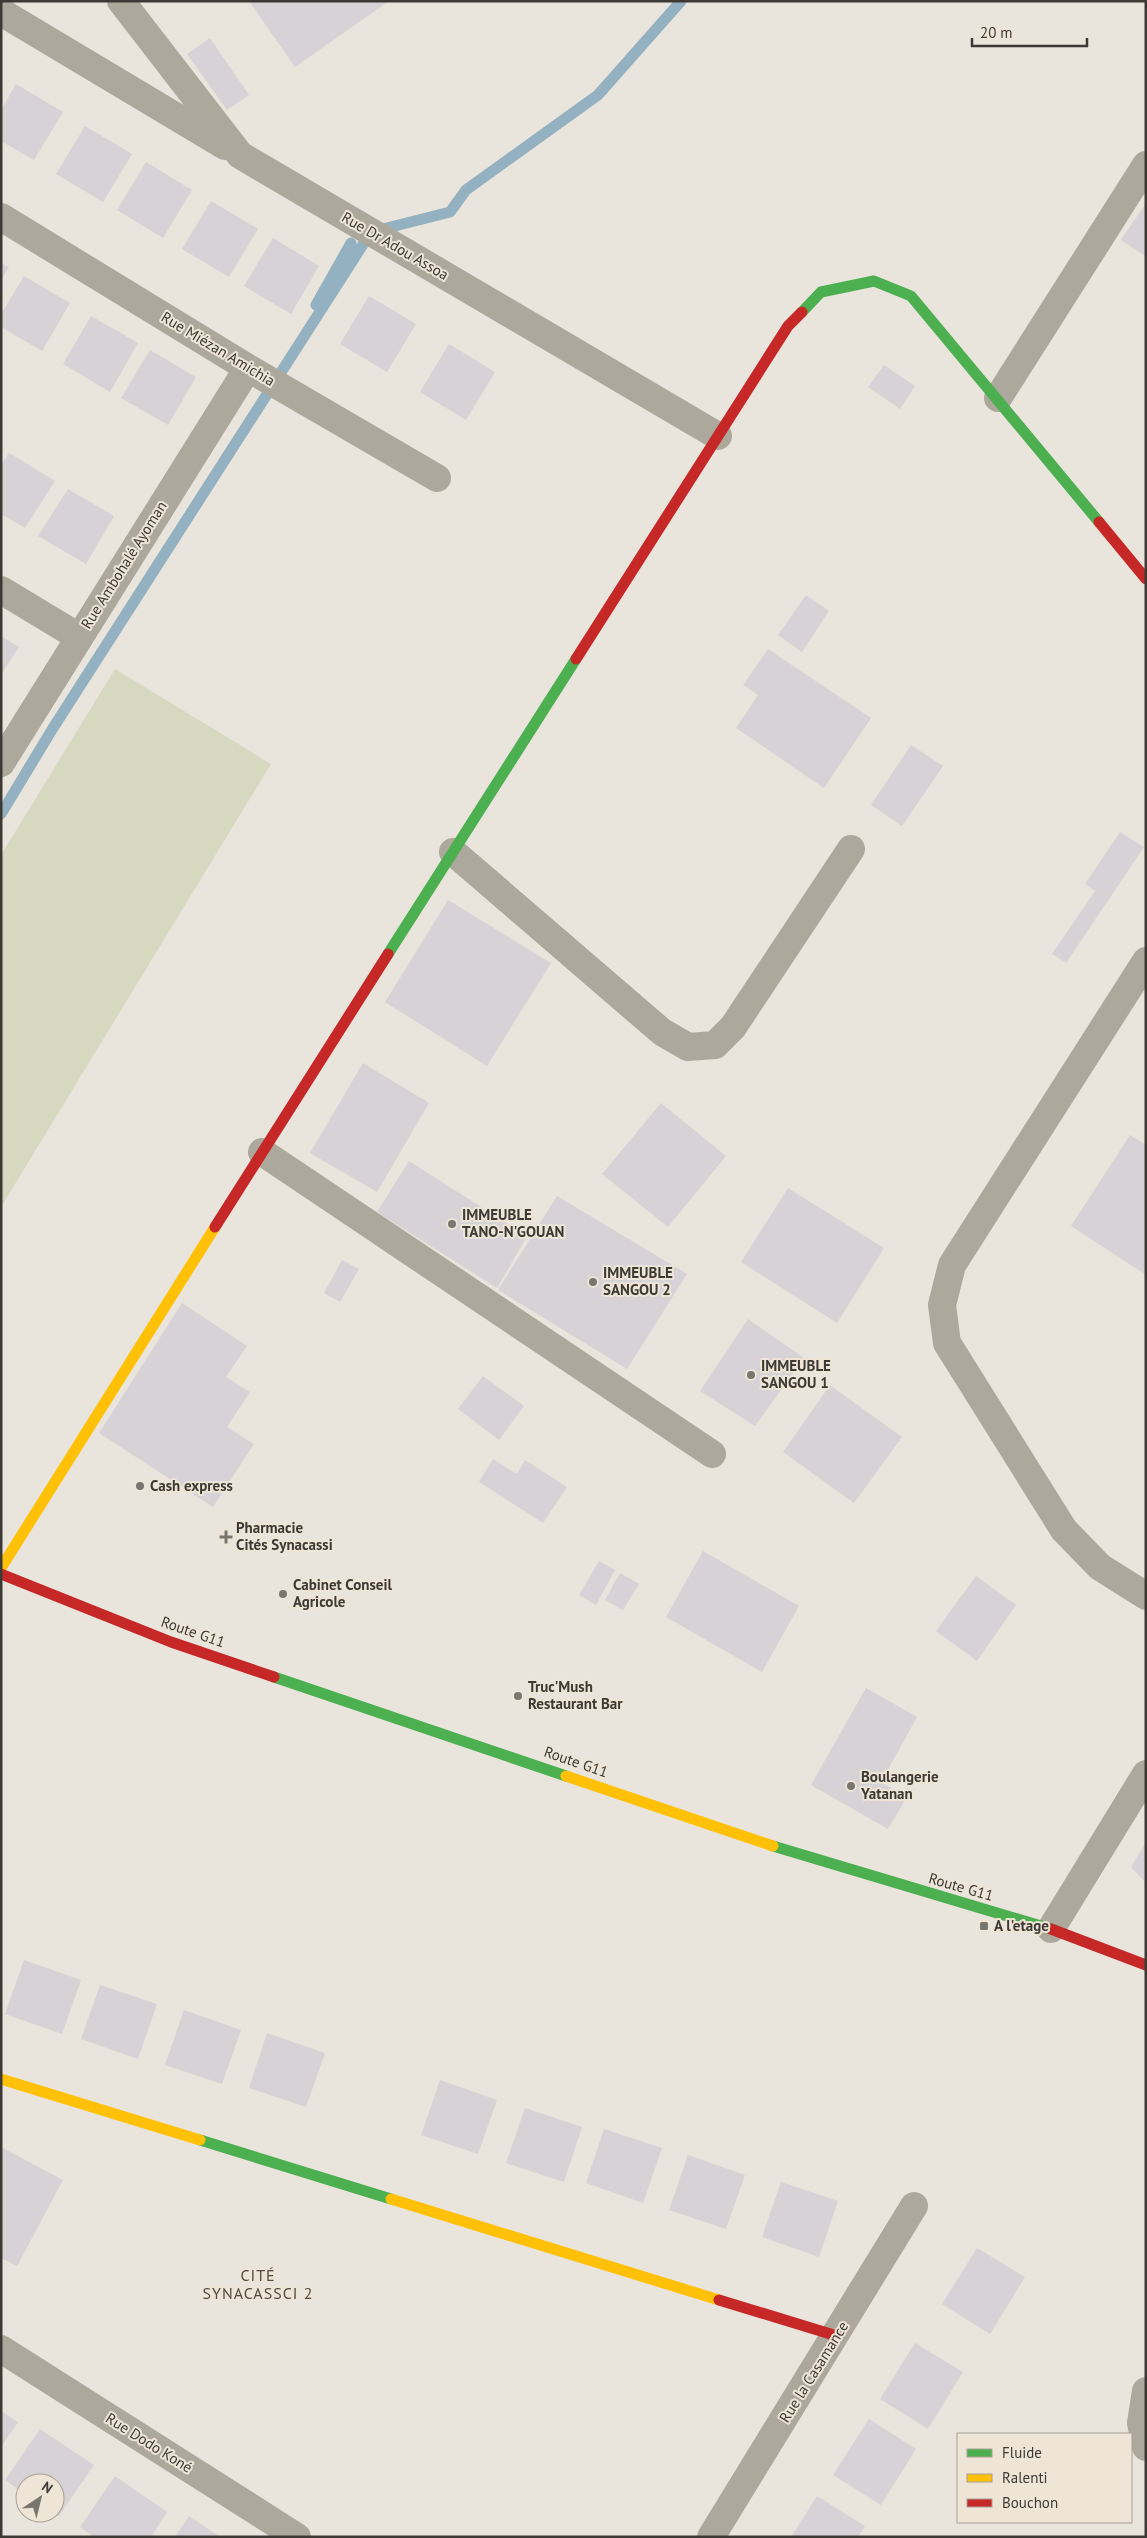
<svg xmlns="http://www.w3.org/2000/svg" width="1147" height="2538" viewBox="0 0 1147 2538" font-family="'PT Sans',sans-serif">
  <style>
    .green { fill: #d7d8c0 }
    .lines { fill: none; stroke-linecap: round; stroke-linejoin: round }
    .stream { stroke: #94b1c1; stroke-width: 11 }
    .building { fill: #d7d2d6 }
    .street { stroke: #ada89c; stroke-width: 28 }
    .fast { stroke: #4caf50; stroke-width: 11 }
    .slow { stroke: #ffc107; stroke-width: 11 }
    .jam { stroke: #c62828; stroke-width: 11 }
    .poi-dot { fill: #79756f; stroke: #eee5d7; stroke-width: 2 }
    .labels { text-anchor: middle; stroke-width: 4; stroke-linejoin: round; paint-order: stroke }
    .street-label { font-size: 15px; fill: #3d3934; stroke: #eee5d7 }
    .poi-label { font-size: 15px; font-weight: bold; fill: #3d3934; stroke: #eee5d7; text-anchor: start }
    .neighbourhood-label { font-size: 16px; letter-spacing: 1px; fill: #514a3f; stroke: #eee5d7 }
  </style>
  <rect width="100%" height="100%" fill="#e9e4dc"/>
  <path class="green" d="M 115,669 L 271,764 L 1,1207 L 1,855 Z"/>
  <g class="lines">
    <path class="stream" d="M 316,305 L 351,243
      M 1,814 L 53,728 L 371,232 L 450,212 L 466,190 L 598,95 L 681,1"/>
  </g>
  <path class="building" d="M 249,1 L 389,1 L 295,67 Z
    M 210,38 L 249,95 L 227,110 L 187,54 Z
    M 16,84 L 63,112 L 34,160 L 1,141 L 1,110 Z
    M 85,126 L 132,154 L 103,202 L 56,174 Z
    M 146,162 L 192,190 L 163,238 L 117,210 Z
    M 211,201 L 258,229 L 229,277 L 182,249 Z
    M 1146,203 L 1146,255 L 1145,256 L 1121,240 Z
    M 273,238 L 319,266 L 291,314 L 244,286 Z
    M 1,263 L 9,267 L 1,280 Z
    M 24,276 L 70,303 L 42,351 L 1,327 L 1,314 Z
    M 369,296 L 416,324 L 387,372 L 340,344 Z
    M 91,316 L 138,343 L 110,392 L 63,364 Z
    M 449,344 L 495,372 L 466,420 L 420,392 Z
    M 150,350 L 196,377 L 168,425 L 121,398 Z
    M 884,365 L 915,386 L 900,409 L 868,387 Z
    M 9,453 L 55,481 L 25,528 L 1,514 L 1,465 Z
    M 68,489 L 114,516 L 86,564 L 38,536 Z
    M 806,595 L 829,611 L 802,652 L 778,635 Z
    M 1,636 L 19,647 L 1,675 Z
    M 768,649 L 871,718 L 824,788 L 736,728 L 758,695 L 743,685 Z
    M 911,745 L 943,766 L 902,826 L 871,805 Z
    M 1120,832 L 1144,847 L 1066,963 L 1052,954 L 1095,891 L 1085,884 Z
    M 448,900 L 551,963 L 487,1066 L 385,1002 Z
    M 363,1063 L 429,1103 L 377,1192 L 310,1153 Z
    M 661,1103 L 726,1156 L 668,1227 L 602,1174 Z
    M 1130,1135 L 1146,1145 L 1146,1275 L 1071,1226 Z
    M 409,1161 L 527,1236 L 497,1288 L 377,1212 Z
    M 788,1188 L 884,1248 L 837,1323 L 741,1262 Z
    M 557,1196 L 687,1274 L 627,1369 L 498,1290 Z
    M 342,1260 L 359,1269 L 340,1302 L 324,1293 Z
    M 182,1303 L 247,1346 L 226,1377 L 250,1392 L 227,1427 L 254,1444 L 213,1507 L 99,1433 Z
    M 748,1319 L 804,1358 L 755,1426 L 700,1391 Z
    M 483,1376 L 524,1406 L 499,1440 L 458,1409 Z
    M 830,1385 L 902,1437 L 854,1503 L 783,1452 Z
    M 493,1459 L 517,1474 L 525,1460 L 567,1487 L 543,1523 L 479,1482 Z
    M 703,1551 L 799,1606 L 762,1672 L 666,1617 Z
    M 599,1561 L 615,1570 L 596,1605 L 579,1595 Z
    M 620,1573 L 639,1584 L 623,1610 L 605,1600 Z
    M 976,1576 L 1016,1605 L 977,1661 L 936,1631 Z
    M 866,1688 L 917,1717 L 881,1782 L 907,1797 L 888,1829 L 811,1785 Z
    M 1146,1842 L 1146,1883 L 1131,1867 Z
    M 24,1960 L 81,1980 L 62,2034 L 5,2014 Z
    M 100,1985 L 157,2004 L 138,2059 L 81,2039 Z
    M 184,2010 L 241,2030 L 222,2084 L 165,2065 Z
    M 267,2033 L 325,2053 L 306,2107 L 249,2088 Z
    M 440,2080 L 497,2100 L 478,2154 L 421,2135 Z
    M 525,2108 L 582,2127 L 564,2182 L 506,2163 Z
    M 604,2129 L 662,2148 L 643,2203 L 586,2183 Z
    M 1,2147 L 63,2180 L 17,2266 L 1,2258 Z
    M 688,2155 L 745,2175 L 726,2229 L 669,2210 Z
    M 781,2182 L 838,2201 L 819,2257 L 762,2237 Z
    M 977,2248 L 1025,2277 L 990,2334 L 942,2304 Z
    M 915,2343 L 963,2372 L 928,2429 L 880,2399 Z
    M 1,2411 L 18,2422 L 1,2447 Z
    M 869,2419 L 916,2449 L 881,2505 L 833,2475 Z
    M 40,2429 L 94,2465 L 59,2516 L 55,2514 L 55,2483 L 25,2483 L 25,2494 L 5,2480 Z
    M 115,2476 L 167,2512 L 151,2537 L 94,2537 L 80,2527 Z
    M 817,2496 L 865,2526 L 858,2537 L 791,2537 Z
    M 189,2516 L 220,2537 L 175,2537 Z"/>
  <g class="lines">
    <path class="street" d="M 121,1 L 240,155 L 718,436
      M 1,12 L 225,146
      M 1,217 L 248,368 L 437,478
      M 998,398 L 1146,165
      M 1,590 L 79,637
      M 1,763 L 248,368
      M 453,852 L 662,1032 L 688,1047 L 715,1045 L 733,1027 L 851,849
      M 1146,961 L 952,1265 L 942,1305 L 947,1343 L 1064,1530 L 1100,1567 L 1146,1596
      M 262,1152 L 712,1454
      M 1051,1929 L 1146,1774
      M 1,2349 L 297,2537
      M 1146,2391 L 1141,2423 L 1146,2447
      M 711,2537 L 914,2206"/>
    <path class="fast" d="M 802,312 L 821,292 L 874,281 L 911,296 L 1099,522
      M 388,954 L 576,659
      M 274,1677 L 566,1776
      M 773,1846 L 1051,1929
      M 200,2140 L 391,2199"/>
    <path class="slow" d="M 1,1568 L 215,1227
      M 566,1776 L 773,1846
      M 1,2079 L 200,2140
      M 391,2199 L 719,2300"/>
    <path class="jam" d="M 1099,522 L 1146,579
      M 576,659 L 788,326 L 802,312
      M 215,1227 L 388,954
      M 1,1574 L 171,1642 L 274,1677
      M 1051,1929 L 1146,1965
      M 719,2300 L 837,2336"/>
  </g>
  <g class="poi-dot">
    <circle cx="452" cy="1224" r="5"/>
    <circle cx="593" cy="1282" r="5"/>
    <circle cx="751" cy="1375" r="5"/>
    <circle cx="140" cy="1486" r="5"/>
    <path d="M223.5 1529.5h5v5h5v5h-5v5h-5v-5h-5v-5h5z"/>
    <circle cx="283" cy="1594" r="5"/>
    <circle cx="518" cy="1696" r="5"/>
    <circle cx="851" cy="1786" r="5"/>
    <rect x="979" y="1921" width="10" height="10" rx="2.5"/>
  </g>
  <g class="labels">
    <g class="street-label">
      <text transform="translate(395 246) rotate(30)" y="5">Rue Dr Adou Assoa</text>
      <text transform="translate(218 349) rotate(31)" y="5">Rue Miézan Amichia</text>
      <text transform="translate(124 565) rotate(-58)" y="5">Rue Ambohalé Ayoman</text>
      <text transform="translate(193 1632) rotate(19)" y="5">Route G11</text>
      <text transform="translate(576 1762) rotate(19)" y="5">Route G11</text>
      <text transform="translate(961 1887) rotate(16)" y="5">Route G11</text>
      <text transform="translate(814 2372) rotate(-58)" y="5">Rue la Casamance</text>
      <text transform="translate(149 2443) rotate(32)" y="5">Rue Dodo Koné</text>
    </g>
    <g class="poi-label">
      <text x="462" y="1220">IMMEUBLE<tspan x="462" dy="17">TANO-N'GOUAN</tspan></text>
      <text x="603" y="1278">IMMEUBLE<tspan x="603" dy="17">SANGOU 2</tspan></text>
      <text x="761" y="1371">IMMEUBLE<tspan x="761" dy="17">SANGOU 1</tspan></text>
      <text x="150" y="1491">Cash express</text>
      <text x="236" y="1533">Pharmacie<tspan x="236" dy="17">Cités Synacassi</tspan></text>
      <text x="293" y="1590">Cabinet Conseil<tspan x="293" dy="17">Agricole</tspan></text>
      <text x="528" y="1692">Truc'Mush<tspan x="528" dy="17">Restaurant Bar</tspan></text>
      <text x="861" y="1782">Boulangerie<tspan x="861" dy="17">Yatanan</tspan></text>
      <text x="994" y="1931">A l'etage</text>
    </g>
    <g class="neighbourhood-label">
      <text x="258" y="2281">CITÉ<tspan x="258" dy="18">SYNACASSCI 2</tspan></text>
    </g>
  </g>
  <rect width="1147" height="2538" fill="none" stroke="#3d3934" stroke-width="5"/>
  <rect x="957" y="2433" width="175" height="90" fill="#eee5d7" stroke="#a7a096"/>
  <rect x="967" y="2449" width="25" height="8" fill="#4caf50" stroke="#a7a096"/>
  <text x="1002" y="2458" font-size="15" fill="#3d3934">Fluide</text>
  <rect x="967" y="2474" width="25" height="8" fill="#ffc107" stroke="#a7a096"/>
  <text x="1002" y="2483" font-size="15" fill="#3d3934">Ralenti</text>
  <rect x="967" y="2499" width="25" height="8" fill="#c62828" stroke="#a7a096"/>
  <text x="1002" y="2508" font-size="15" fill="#3d3934">Bouchon</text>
  <g transform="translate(40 2498) rotate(35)"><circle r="24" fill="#eee5d7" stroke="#a7a096"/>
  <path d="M0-4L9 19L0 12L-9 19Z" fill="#79756f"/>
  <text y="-8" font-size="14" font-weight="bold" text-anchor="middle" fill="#3d3934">N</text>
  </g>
  <path d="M972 38v8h115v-8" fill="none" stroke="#3d3934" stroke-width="2.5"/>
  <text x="980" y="38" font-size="15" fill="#3d3934" stroke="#eee5d7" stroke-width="4" paint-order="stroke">20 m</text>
</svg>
